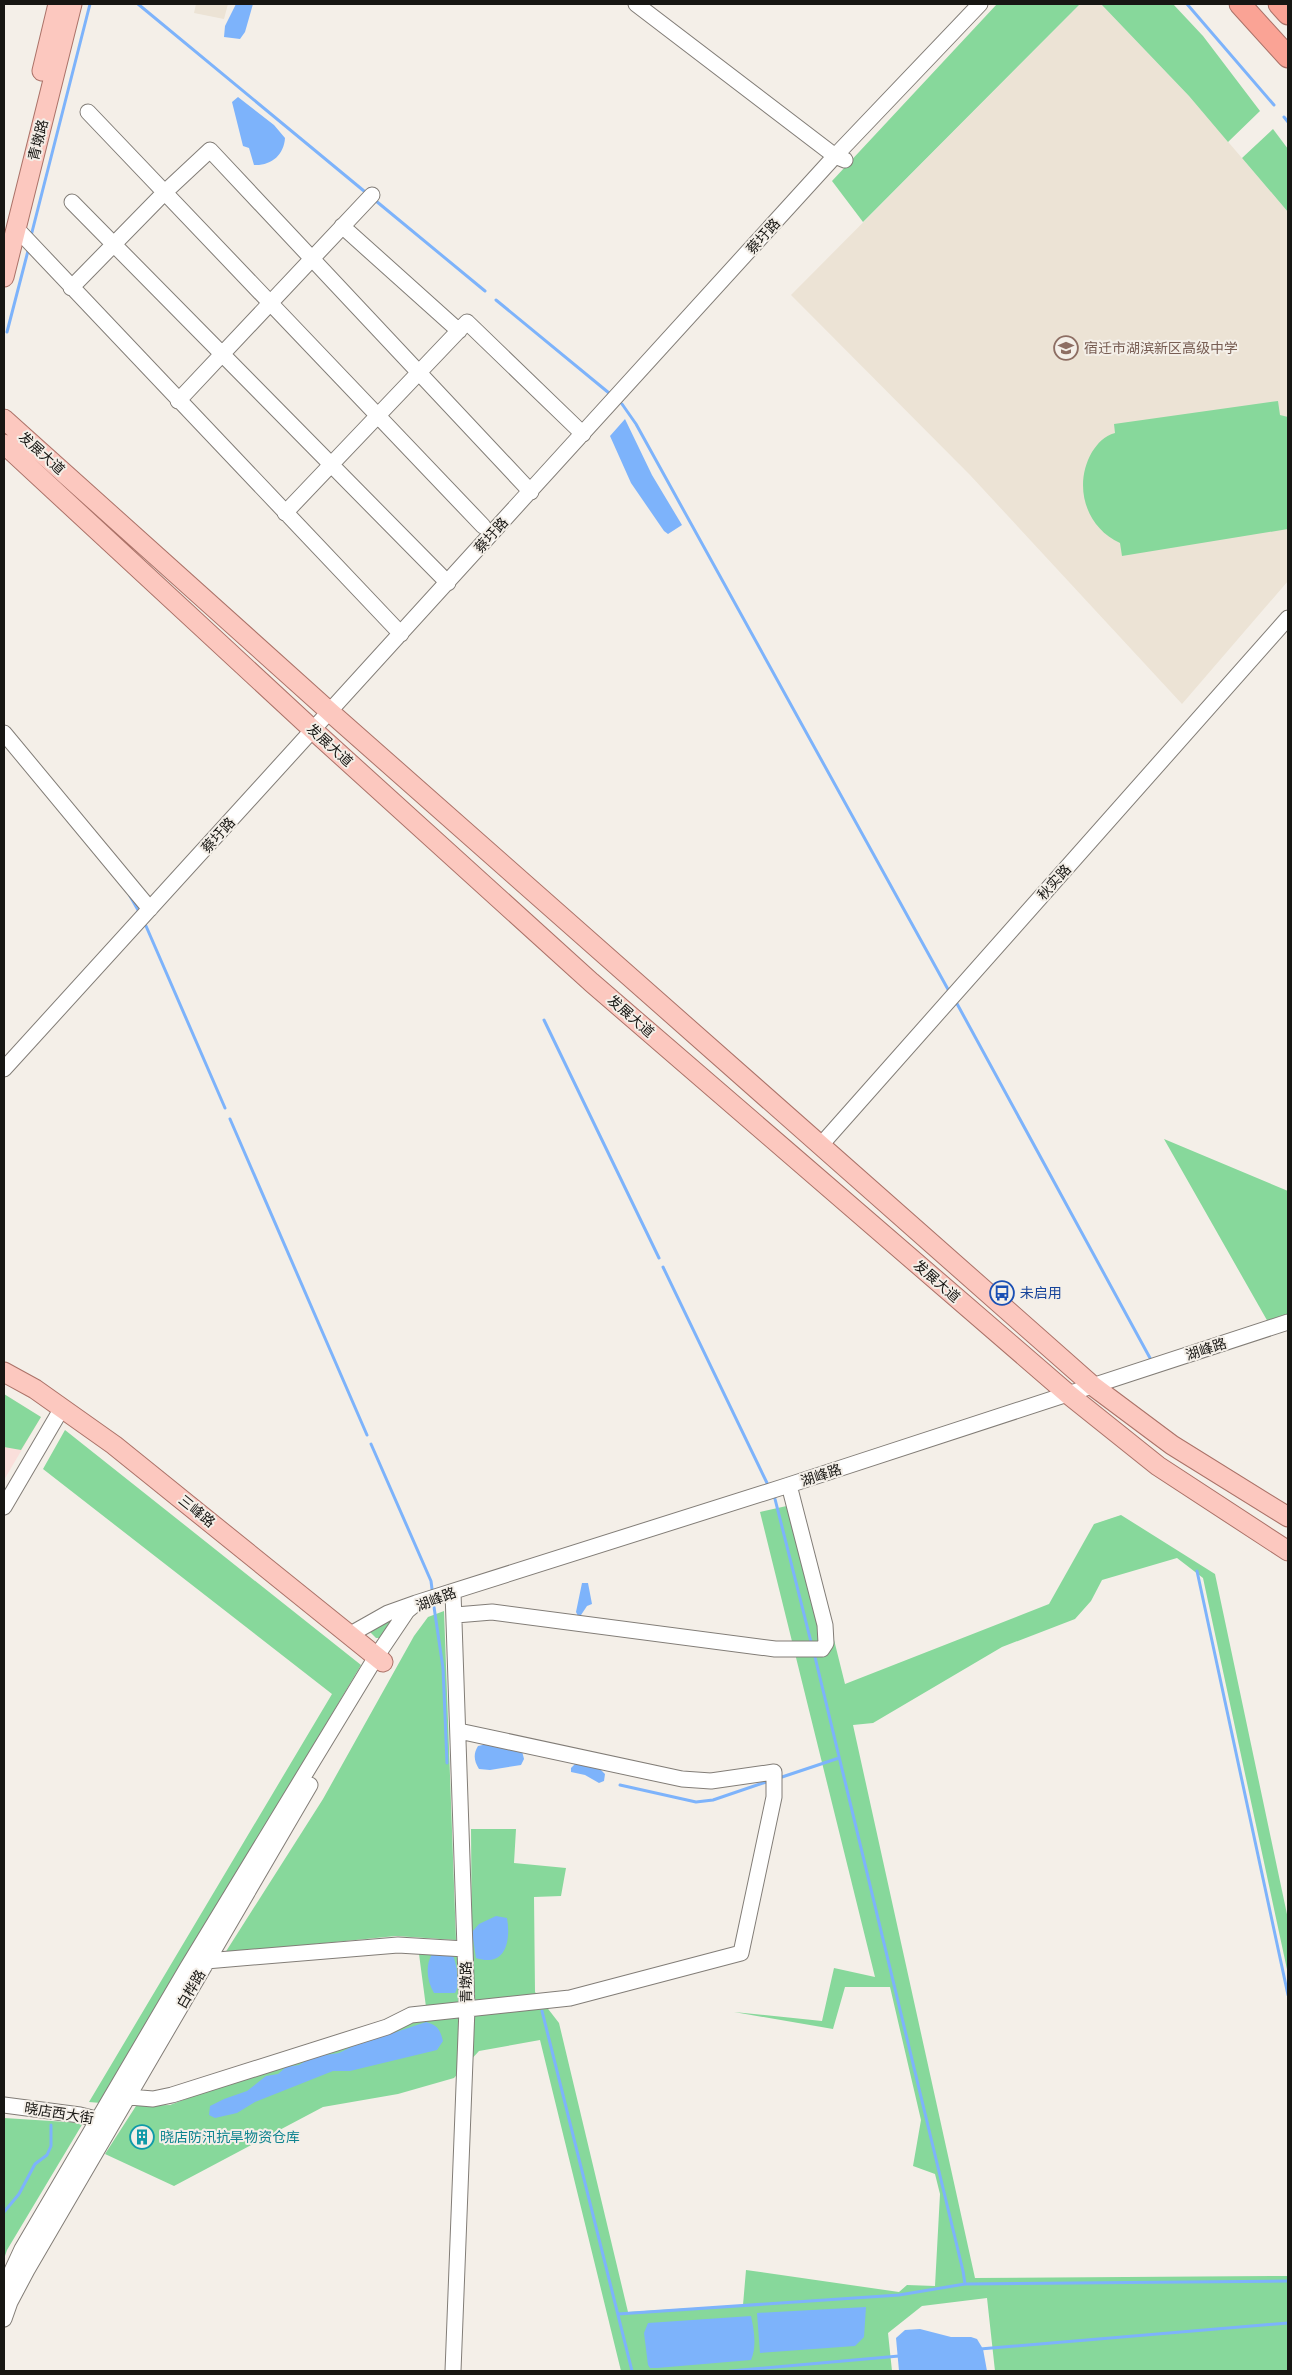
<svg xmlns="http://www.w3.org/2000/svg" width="1292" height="2375" viewBox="0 0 1292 2375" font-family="'Open Sans','Noto Sans SC',sans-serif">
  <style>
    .commercial { fill: #fadfdb }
    .built { fill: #ece3d5 }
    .green { fill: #87d89b }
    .water { fill: #7db3fb }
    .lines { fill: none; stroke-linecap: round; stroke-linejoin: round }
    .stream { stroke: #7db3fb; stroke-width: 3 }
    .minor-casing { stroke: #827d77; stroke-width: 17 }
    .major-casing { stroke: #ab7268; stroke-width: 21 }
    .highway-casing { stroke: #ab7268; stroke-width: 23 }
    .minor { stroke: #fff; stroke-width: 15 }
    .major { stroke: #fcc8bf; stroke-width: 19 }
    .highway { stroke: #faa395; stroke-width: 21 }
    .labels { text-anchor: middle; stroke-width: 4; stroke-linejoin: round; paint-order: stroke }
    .street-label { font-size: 14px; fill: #171613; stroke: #f4efe8 }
    .education-label { font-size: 14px; fill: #785e54; stroke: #f4efe8; text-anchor: start }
    .transit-label { font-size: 14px; fill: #164399; stroke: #f4efe8; text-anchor: start }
    .culture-label { font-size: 14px; fill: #0d838f; stroke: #f4efe8; text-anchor: start }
  </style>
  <rect width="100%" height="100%" fill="#f4efe8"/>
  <path class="commercial" d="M 4,1394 L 41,1417 L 4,1480 Z"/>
  <path class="built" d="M 196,4 L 228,4 L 224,19 L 194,13 Z
    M 1080,4 L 1101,4 L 1189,96 L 1288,212 L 1288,581 L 1182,704 L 970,475 L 791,295 Z"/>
  <path class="green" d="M 997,4 L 1080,4 L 863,222 L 832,181 Z
    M 1101,4 L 1173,4 L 1203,36 L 1260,111 L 1228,142 L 1189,96 Z
    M 1273,129 L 1288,149 L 1288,212 L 1242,158 Z
    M 1278,401 L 1280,415 L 1288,417 L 1288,529 L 1122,556 L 1120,543 C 1085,527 1073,485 1092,452 C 1098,443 1104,436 1115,433 L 1114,424 Z
    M 1164,1139 L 1288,1191 L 1288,1315 L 1268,1322 Z
    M 4,1394 L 41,1417 L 21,1450 L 4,1447 Z
    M 65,1430 L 361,1665 L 101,2103 L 89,2102 L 332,1694 L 43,1469 Z
    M 800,1503 L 845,1684 L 1049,1604 L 1094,1524 L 1121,1515 L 1215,1574 L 1288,1919 L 1288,1974 L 1203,1578 L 1177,1558 L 1102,1580 L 1091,1601 L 1075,1619 L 1002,1647 L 873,1723 L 853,1725 L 975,2278 L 1288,2276 L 1288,2369 L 1286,2371 L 995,2371 L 987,2298 L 922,2306 L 888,2333 L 892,2371 L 621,2371 L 540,2040 L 479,2051 L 454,2078 L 398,2094 L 323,2107 L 174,2186 L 105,2154 L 136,2106 L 170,2105 L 426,2007 L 419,1954 L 472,1956 L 471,1829 L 516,1829 L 514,1863 L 566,1868 L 561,1896 L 534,1897 L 535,1992 L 559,2023 L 628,2312 L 743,2305 L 746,2270 L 899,2292 L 907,2285 L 935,2286 L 940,2194 L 935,2174 L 913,2166 L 921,2120 L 890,1987 L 845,1987 L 833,2029 L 734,2012 L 822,2021 L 834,1968 L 875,1977 L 760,1512 Z
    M 444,1611 L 456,1940 L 396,1936 L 225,1953 L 323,1799 L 414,1636 L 428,1617 Z
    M 400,1613 L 380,1638 L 376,1638 L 368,1630 Z
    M 4,2118 L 83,2123 L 7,2250 L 4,2259 Z"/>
  <path class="water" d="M 236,4 L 253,4 L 245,32 L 240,39 L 224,37 L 225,26 Z
    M 238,97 L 274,125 L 285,138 C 284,155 271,166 254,165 L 249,148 L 243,146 L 232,102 Z
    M 625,419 L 652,475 L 682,525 L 668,534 L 664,531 L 631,483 L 610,436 Z
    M 582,1583 L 588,1583 L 592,1604 L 587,1606 L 579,1618 L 576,1612 Z
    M 487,1744 L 522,1751 L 524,1759 L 521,1765 L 490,1770 L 479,1769 C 474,1761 473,1754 478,1746 Z
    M 575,1764 L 600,1769 L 605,1774 L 604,1781 L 599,1783 L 585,1775 L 571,1772 L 571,1768 Z
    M 496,1916 L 507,1918 C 511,1940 506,1968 476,1958 L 472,1932 L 479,1924 Z
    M 432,1954 L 453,1956 C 457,1964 460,1986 455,1993 L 434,1993 C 427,1981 425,1966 432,1954 Z
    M 426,2022 C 438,2025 440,2030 443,2041 L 437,2050 L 350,2071 L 333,2071 L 255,2102 L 237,2113 L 215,2118 L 209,2115 L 210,2106 L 224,2099 L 247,2091 L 266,2076 L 278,2074 L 286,2067 L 299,2065 L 312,2057 L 339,2053 L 351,2047 Z
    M 866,2307 L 864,2337 L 855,2346 L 760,2353 L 757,2313 Z
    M 751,2316 C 754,2330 757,2346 751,2360 L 657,2368 L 650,2368 L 648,2365 L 644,2333 L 648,2323 Z
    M 920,2329 L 951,2337 L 971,2337 L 977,2339 L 983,2349 L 987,2371 L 899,2371 L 896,2338 L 905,2330 Z"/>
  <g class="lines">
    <path class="stream" d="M 138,4 L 364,191
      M 1187,4 L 1274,105
      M 1284,117 L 1288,122
      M 376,201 L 485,291
      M 31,236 L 90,4
      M 496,300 L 609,393
      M 7,332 L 29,247
      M 622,404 L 636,424 L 950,993
      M 130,896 L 138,910
      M 146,926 L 225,1108
      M 955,1000 L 1150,1358
      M 544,1020 L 659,1258
      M 230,1119 L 367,1435
      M 663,1267 L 767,1483
      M 371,1444 L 431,1581 L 432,1589
      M 775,1499 L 811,1642
      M 1197,1571 L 1288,1995
      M 434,1607 L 443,1668 L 447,1763
      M 815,1657 L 963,2271 L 965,2284
      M 782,1777 L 839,1758
      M 620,1785 L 696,1802 L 713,1800 L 766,1782
      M 542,2011 L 632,2371
      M 4,2212 L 19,2194 L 35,2164 L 47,2155 L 51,2146 L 51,2125
      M 618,2314 L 899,2295 L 965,2284 L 1288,2281
      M 980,2349 L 1288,2323
      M 730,2371 L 899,2356"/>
    <g class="minor-casing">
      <path id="minor" d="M 636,4 L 835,156 L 845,160
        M 88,112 L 483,526
        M 72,202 L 448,583
        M 342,226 L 459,331
        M 16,228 L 401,634
        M 71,288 L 165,192 L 210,150 L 531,492
        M 178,401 L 372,195
        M 285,513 L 467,322 L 583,434
        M 4,733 L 150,909
        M 4,1069 L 835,156 L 980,4
        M 820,1146 L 1288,618
        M 4,1507 L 62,1408
        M 456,1615 L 492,1612 L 775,1649 L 822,1649 L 826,1643 L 825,1625 L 789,1485
        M 349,1635 L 388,1613 L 416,1603 L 789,1485 L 1288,1322
        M 206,1961 L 398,1945 L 465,1949
        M 129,2097 L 153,2099 L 172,2095 L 387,2027 L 411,2015 L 570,1998 L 741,1953 L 774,1797 L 774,1772 L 711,1781 L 682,1779 L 459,1731
        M 4,2105 L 80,2115 L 108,2122
        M 4,2288 L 22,2249 L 187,1968 L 376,1657 L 407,1611 L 413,1606
        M 4,2319 L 10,2302 L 27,2270 L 310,1785
        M 453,2371 L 467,2008 L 453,1592"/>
    </g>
    <g class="major-casing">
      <path id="major" d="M 42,71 L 58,4
        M 4,277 L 72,4
        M 4,419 L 330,712 L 1093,1386 L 1172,1445 L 1288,1517
        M 4,444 L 313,730 L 591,982 L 1068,1394 L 1158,1466 L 1288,1551
        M 4,1372 L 35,1389 L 114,1445 L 383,1662"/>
    </g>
    <g class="highway-casing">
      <path id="highway" d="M 1240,4 L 1288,57
        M 1279,4 L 1288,14"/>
    </g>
    <use href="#minor" class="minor"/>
    <use href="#major" class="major"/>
    <use href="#highway" class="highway"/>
  </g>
  <defs>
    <g id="school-ring" transform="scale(1.25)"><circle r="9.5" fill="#f4efe8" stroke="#8d6e63" stroke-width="1.5"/><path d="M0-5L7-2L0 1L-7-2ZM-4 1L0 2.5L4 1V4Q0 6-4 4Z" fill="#8d6e63"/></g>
    <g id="bus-ring" transform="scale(1.25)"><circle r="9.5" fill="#f4efe8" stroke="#1a4fb4" stroke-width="1.5"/><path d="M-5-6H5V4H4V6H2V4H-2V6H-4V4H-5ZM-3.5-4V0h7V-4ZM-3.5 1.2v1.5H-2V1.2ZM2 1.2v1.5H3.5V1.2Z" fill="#1a4fb4"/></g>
    <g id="building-ring" transform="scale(1.25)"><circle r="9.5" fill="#f4efe8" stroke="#0f9aa8" stroke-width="1.5"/><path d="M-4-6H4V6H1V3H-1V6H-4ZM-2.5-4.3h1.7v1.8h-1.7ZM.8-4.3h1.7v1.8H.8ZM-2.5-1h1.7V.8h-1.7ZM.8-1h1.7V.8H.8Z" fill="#0f9aa8"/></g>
  </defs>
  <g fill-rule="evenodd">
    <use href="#school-ring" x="1066" y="348"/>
    <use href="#bus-ring" x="1002" y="1293"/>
    <use href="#building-ring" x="142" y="2137"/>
  </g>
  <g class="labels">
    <g class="street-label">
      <text transform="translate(38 140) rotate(-76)" y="5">青墩路</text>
      <text transform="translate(763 236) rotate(-48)" y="5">蔡圩路</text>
      <text transform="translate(42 453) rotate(42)" y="5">发展大道</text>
      <text transform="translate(491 535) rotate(-48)" y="5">蔡圩路</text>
      <text transform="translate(330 745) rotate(42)" y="5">发展大道</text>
      <text transform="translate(218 835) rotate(-48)" y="5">蔡圩路</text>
      <text transform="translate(1054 882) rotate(-48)" y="5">秋实路</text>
      <text transform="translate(631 1016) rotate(41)" y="5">发展大道</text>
      <text transform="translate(937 1281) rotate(41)" y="5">发展大道</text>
      <text transform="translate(1206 1349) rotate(-18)" y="5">湖峰路</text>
      <text transform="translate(821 1475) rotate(-18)" y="5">湖峰路</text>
      <text transform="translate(197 1511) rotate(39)" y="5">三峰路</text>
      <text transform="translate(436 1599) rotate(-21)" y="5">湖峰路</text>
      <text transform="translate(466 1982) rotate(-91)" y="5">青墩路</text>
      <text transform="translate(191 1989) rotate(-60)" y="5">白桦路</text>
      <text transform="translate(59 2113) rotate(9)" y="5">晓店西大街</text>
    </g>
    <g class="education-label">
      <text x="1084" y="353">宿迁市湖滨新区高级中学</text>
    </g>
    <g class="transit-label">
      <text x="1020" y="1298">未启用</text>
    </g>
    <g class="culture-label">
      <text x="160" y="2142">晓店防汛抗旱物资仓库</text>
    </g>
  </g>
  <rect width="1292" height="2375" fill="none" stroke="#171613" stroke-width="10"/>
</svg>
